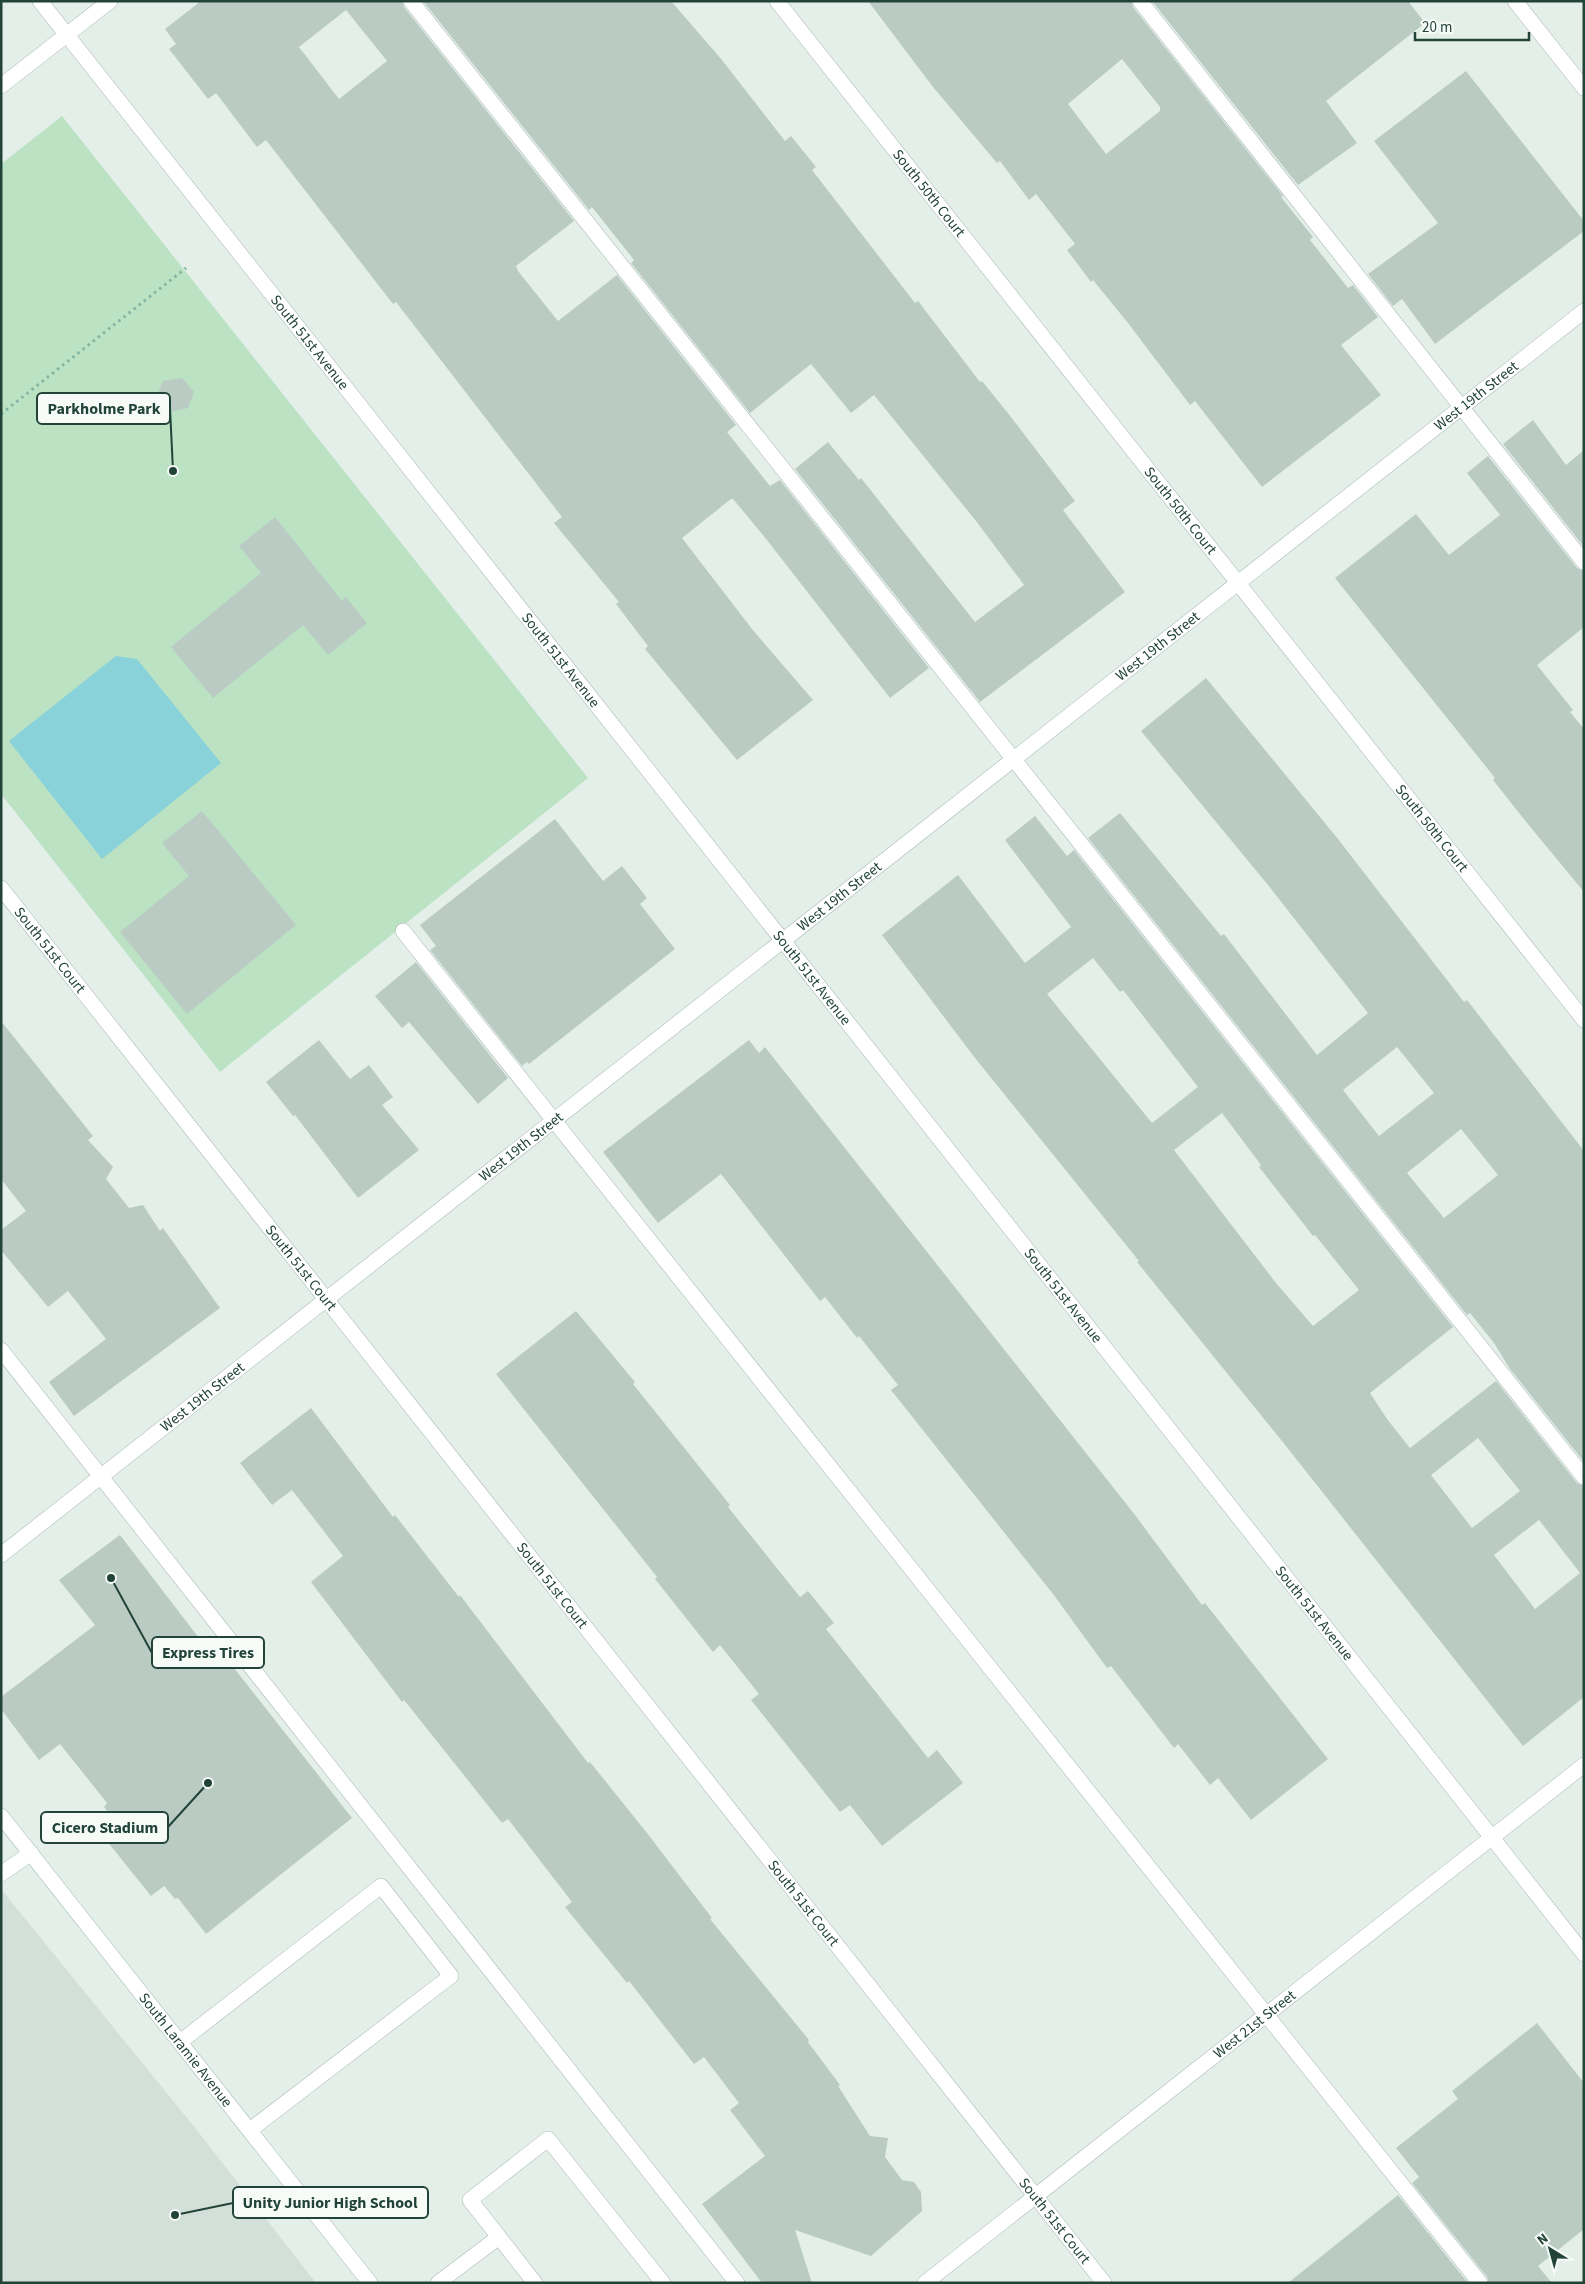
<svg xmlns="http://www.w3.org/2000/svg" width="1585" height="2284" viewBox="0 0 1585 2284" font-family="'Source Sans 3',sans-serif">
  <style>
    .built { fill: #d3e0d9 }
    .green { fill: #bce2c4 }
    .water { fill: #89d2d9 }
    .building { fill: #bacbc3; fill-rule: evenodd }
    .lines { fill: none; stroke-linecap: round; stroke-linejoin: round }
    .service-casing { stroke: #a7b8b1; stroke-width: 16 }
    .minor-casing { stroke: #a7b8b1; stroke-width: 16 }
    .secondary-casing { stroke: #a2bcb1; stroke-width: 16 }
    .path { stroke: #82b6a2; stroke-width: 3; stroke-dasharray: 2.5 4; stroke-linecap: butt }
    .service { stroke: #fff; stroke-width: 15 }
    .minor { stroke: #fff; stroke-width: 15 }
    .secondary { stroke: #fff; stroke-width: 15 }
    .labels { text-anchor: middle; stroke-width: 4.5; stroke-linejoin: round; paint-order: stroke }
    .street-label { font-size: 15px; fill: #224438; stroke: #f6fbf8 }
    .leader { fill: none; stroke: #224438; stroke-width: 2 }
    .callout-dot { fill: #224438; stroke: #f6fbf8; stroke-width: 2 }
    .callout { fill: #f6fbf8; stroke: #224438; stroke-width: 2 }
    .callout-label { font-size: 16px; text-anchor: middle; font-weight: bold; fill: #224438 }
  </style>
  <rect width="100%" height="100%" fill="#e5efea"/>
  <path class="built" d="M 1,1889 L 196,2129 L 316,2283 L 1,2283 Z"/>
  <path class="green" d="M 62,116 L 588,778 L 220,1072 L 1,794 L 1,164 Z"/>
  <path class="water" d="M 116,656 L 137,659 L 221,763 L 102,859 L 9,741 Z"/>
  <path class="building" d="M 201,1 L 402,1 L 404,7 L 574,221 L 516,266 L 518,271 L 558,321 L 617,275 L 736,425 L 727,432 L 770,486 L 780,480 L 929,668 L 890,698 L 763,535 L 733,499 L 731,499 L 682,538 L 752,629 L 813,700 L 737,760 L 645,649 L 648,646 L 616,604 L 619,602 L 554,523 L 562,517 L 396,302 L 393,304 L 266,140 L 257,147 L 216,93 L 208,99 L 169,49 L 176,44 L 165,29 ZM 346,10 L 387,61 L 339,99 L 299,47 Z
    M 423,1 L 671,1 L 722,60 L 785,141 L 791,136 L 816,167 L 812,170 L 915,303 L 918,301 L 980,382 L 982,381 L 1011,417 L 1075,501 L 1063,510 L 1125,592 L 980,702 L 795,469 L 828,442 L 859,480 L 861,478 L 975,622 L 1024,585 L 976,521 L 874,395 L 851,413 L 811,364 L 750,413 L 631,263 L 634,260 L 592,207 L 589,210 Z
    M 868,1 L 1131,1 L 1133,7 L 1283,196 L 1281,197 L 1313,237 L 1310,240 L 1348,288 L 1353,285 L 1378,317 L 1341,345 L 1381,395 L 1262,487 L 1195,401 L 1190,405 L 1128,323 L 1093,280 L 1091,282 L 1067,250 L 1075,244 L 1036,194 L 1029,200 L 1000,161 L 997,163 L 933,87 ZM 1122,59 L 1160,107 L 1160,111 L 1106,154 L 1068,104 Z
    M 1152,1 L 1408,1 L 1425,23 L 1326,101 L 1357,143 L 1298,185 Z
    M 1466,71 L 1584,221 L 1584,231 L 1435,344 L 1402,299 L 1393,306 L 1368,274 L 1438,223 L 1374,141 Z
    M 182,378 L 194,392 L 188,408 L 169,412 L 157,396 L 163,381 Z
    M 1533,420 L 1566,465 L 1584,450 L 1584,547 L 1503,444 Z
    M 1488,456 L 1577,568 L 1584,571 L 1584,627 L 1537,665 L 1573,710 L 1570,712 L 1584,729 L 1584,892 L 1523,818 L 1493,780 L 1495,778 L 1335,578 L 1416,514 L 1449,555 L 1500,515 L 1467,473 Z
    M 275,517 L 342,601 L 346,597 L 367,623 L 328,655 L 303,625 L 213,698 L 171,647 L 261,573 L 239,546 Z
    M 1206,678 L 1338,839 L 1464,1002 L 1467,1000 L 1584,1151 L 1584,1462 L 1510,1369 L 1494,1343 L 1470,1313 L 1467,1315 L 1088,838 L 1120,813 L 1221,936 L 1224,934 L 1317,1055 L 1368,1013 L 1268,885 L 1141,731 ZM 1397,1047 L 1434,1093 L 1379,1136 L 1343,1090 ZM 1461,1129 L 1498,1175 L 1444,1218 L 1407,1173 Z
    M 202,811 L 296,925 L 187,1014 L 120,932 L 189,876 L 162,843 Z
    M 1035,816 L 1067,856 L 1074,850 L 1453,1327 L 1370,1393 L 1387,1419 L 1410,1448 L 1496,1381 L 1577,1483 L 1584,1486 L 1584,1697 L 1523,1746 L 1282,1441 L 1137,1262 L 1139,1261 L 975,1058 L 882,935 L 958,875 L 1025,963 L 1071,927 L 1005,840 ZM 1093,958 L 1120,992 L 1123,990 L 1198,1087 L 1152,1123 L 1047,994 ZM 1222,1113 L 1261,1165 L 1259,1167 L 1313,1236 L 1315,1235 L 1359,1290 L 1313,1326 L 1276,1283 L 1174,1150 ZM 1478,1438 L 1520,1491 L 1472,1528 L 1431,1475 ZM 1539,1520 L 1580,1573 L 1535,1609 L 1494,1555 Z
    M 555,819 L 603,881 L 622,866 L 647,898 L 640,904 L 675,949 L 529,1064 L 527,1062 L 522,1066 L 430,950 L 436,946 L 420,925 Z
    M 416,962 L 508,1078 L 478,1104 L 409,1022 L 402,1028 L 375,996 Z
    M 1,1021 L 93,1136 L 88,1140 L 113,1167 L 106,1179 L 129,1208 L 143,1205 L 160,1231 L 163,1228 L 220,1308 L 74,1416 L 49,1382 L 106,1339 L 68,1291 L 48,1307 L 1,1250 L 1,1230 L 26,1211 L 1,1179 Z
    M 319,1040 L 350,1079 L 369,1065 L 393,1097 L 382,1105 L 419,1150 L 358,1198 L 295,1115 L 293,1116 L 266,1082 Z
    M 749,1040 L 759,1053 L 765,1047 L 1135,1515 L 1202,1605 L 1205,1603 L 1328,1759 L 1251,1820 L 1218,1778 L 1210,1785 L 1178,1744 L 1174,1748 L 1111,1666 L 1107,1668 L 1053,1594 L 891,1390 L 898,1385 L 859,1336 L 857,1338 L 825,1297 L 820,1301 L 721,1174 L 658,1223 L 603,1152 Z
    M 576,1311 L 635,1382 L 633,1384 L 730,1505 L 728,1507 L 800,1597 L 808,1591 L 834,1623 L 826,1629 L 928,1758 L 937,1750 L 963,1783 L 882,1846 L 850,1805 L 840,1812 L 751,1700 L 759,1694 L 720,1645 L 713,1652 L 655,1579 L 657,1577 L 496,1374 Z
    M 311,1408 L 393,1517 L 395,1515 L 459,1597 L 460,1595 L 588,1763 L 590,1762 L 647,1833 L 712,1918 L 710,1919 L 809,2040 L 808,2042 L 840,2085 L 838,2086 L 870,2136 L 888,2138 L 885,2157 L 902,2180 L 914,2182 L 921,2192 L 922,2211 L 871,2256 L 795,2230 L 812,2283 L 762,2283 L 702,2204 L 765,2156 L 730,2110 L 739,2103 L 704,2057 L 694,2064 L 629,1981 L 627,1983 L 565,1907 L 572,1902 L 508,1819 L 502,1823 L 404,1700 L 402,1702 L 311,1582 L 343,1556 L 292,1490 L 272,1505 L 240,1463 Z
    M 120,1535 L 212,1655 L 219,1649 L 352,1818 L 206,1934 L 178,1898 L 175,1899 L 164,1886 L 151,1896 L 94,1825 L 109,1813 L 104,1807 L 107,1803 L 60,1744 L 39,1760 L 1,1709 L 1,1697 L 95,1625 L 59,1580 Z
    M 1537,2023 L 1584,2083 L 1584,2229 L 1538,2266 L 1552,2283 L 1489,2283 L 1487,2277 L 1412,2183 L 1419,2177 L 1396,2148 L 1458,2099 L 1452,2091 Z
    M 1398,2195 L 1468,2283 L 1288,2283 Z"/>
  <g class="lines">
    <g class="service-casing">
      <path id="service" d="M 411,1 L 1584,1477
        M 1140,1 L 1584,562
        M 403,931 L 1480,2283
        M 1,1350 L 737,2283
        M 1,1874 L 31,1853
        M 180,2042 L 381,1886 L 451,1976 L 250,2130
        M 499,2237 L 470,2200 L 548,2139 L 663,2283
        M 438,2283 L 499,2237 L 535,2283"/>
    </g>
    <g class="minor-casing">
      <g id="minor">
        <path id="s1" d="M 40,1 L 1584,1954"/>
        <path id="s2" d="M 777,1 L 1584,1020"/>
        <path d="M 1515,1 L 1584,88"/>
        <path d="M 1,86 L 110,1"/>
        <path id="s3" d="M 1,888 L 1104,2283"/>
        <path id="s4" d="M 1,1555 L 1584,311"/>
        <path id="s5" d="M 925,2283 L 1584,1765"/>
      </g>
    </g>
    <g class="secondary-casing">
      <g id="secondary">
        <path id="s6" d="M 1,1816 L 370,2283"/>
      </g>
    </g>
    <path class="path" d="M 1,414 L 186,268"/>
    <use href="#service" class="service"/>
    <use href="#minor" class="minor"/>
    <use href="#secondary" class="secondary"/>
  </g>
  <g class="labels">
    <g class="street-label">
      <text dy="5" stroke="none"><textPath href="#s2" startOffset="245">South 50th Court</textPath></text>
      <text dy="5" stroke="none"><textPath href="#s1" startOffset="435">South 51st Avenue</textPath></text>
      <text dy="5" stroke="none"><textPath href="#s4" startOffset="1876">West 19th Street</textPath></text>
      <text dy="5" stroke="none"><textPath href="#s2" startOffset="650">South 50th Court</textPath></text>
      <text dy="5" stroke="none"><textPath href="#s4" startOffset="1471">West 19th Street</textPath></text>
      <text dy="5" stroke="none"><textPath href="#s1" startOffset="840">South 51st Avenue</textPath></text>
      <text dy="5" stroke="none"><textPath href="#s2" startOffset="1055">South 50th Court</textPath></text>
      <text dy="5" stroke="none"><textPath href="#s4" startOffset="1066">West 19th Street</textPath></text>
      <text dy="5" stroke="none"><textPath href="#s3" startOffset="79">South 51st Court</textPath></text>
      <text dy="5" stroke="none"><textPath href="#s1" startOffset="1245">South 51st Avenue</textPath></text>
      <text dy="5" stroke="none"><textPath href="#s4" startOffset="661">West 19th Street</textPath></text>
      <text dy="5" stroke="none"><textPath href="#s3" startOffset="484">South 51st Court</textPath></text>
      <text dy="5" stroke="none"><textPath href="#s1" startOffset="1650">South 51st Avenue</textPath></text>
      <text dy="5" stroke="none"><textPath href="#s4" startOffset="256">West 19th Street</textPath></text>
      <text dy="5" stroke="none"><textPath href="#s3" startOffset="889">South 51st Court</textPath></text>
      <text dy="5" stroke="none"><textPath href="#s1" startOffset="2055">South 51st Avenue</textPath></text>
      <text dy="5" stroke="none"><textPath href="#s3" startOffset="1294">South 51st Court</textPath></text>
      <text dy="5" stroke="none"><textPath href="#s5" startOffset="419">West 21st Street</textPath></text>
      <text dy="5" stroke="none"><textPath href="#s6" startOffset="298">South Laramie Avenue</textPath></text>
      <text dy="5" stroke="none"><textPath href="#s3" startOffset="1699">South 51st Court</textPath></text>
    </g>
  </g>
  <path class="leader" d="M173 471L170 408M111 1578L152 1653M208 1783L168 1827M175 2215L233 2203"/>
  <g class="callout-dot">
    <circle cx="173" cy="471" r="5"/>
    <circle cx="111" cy="1578" r="5"/>
    <circle cx="208" cy="1783" r="5"/>
    <circle cx="175" cy="2215" r="5"/>
  </g>
  <g class="callout">
    <rect x="37" y="393" width="133" height="31" rx="5"/>
    <rect x="152" y="1637" width="112" height="31" rx="5"/>
    <rect x="41" y="1812" width="127" height="31" rx="5"/>
    <rect x="233" y="2187" width="195" height="31" rx="5"/>
  </g>
  <g class="callout-label">
    <text x="104" y="414">Parkholme Park</text>
    <text x="208" y="1658">Express Tires</text>
    <text x="105" y="1833">Cicero Stadium</text>
    <text x="330" y="2208">Unity Junior High School</text>
  </g>
  <rect width="1585" height="2284" fill="none" stroke="#224438" stroke-width="5"/>
  <g transform="translate(1550 2249) rotate(323)" stroke="#f6fbf8" stroke-width="4" paint-order="stroke">
  <path d="M0-4L9 19L0 12L-9 19Z" fill="#224438"/>
  <text y="-8" font-size="14" font-weight="bold" text-anchor="middle" fill="#224438">N</text>
  </g>
  <path d="M1415 32v8h114v-8" fill="none" stroke="#224438" stroke-width="2.5"/>
  <text x="1422" y="32" font-size="15" fill="#224438" stroke="#f6fbf8" stroke-width="4" paint-order="stroke">20 m</text>
</svg>
